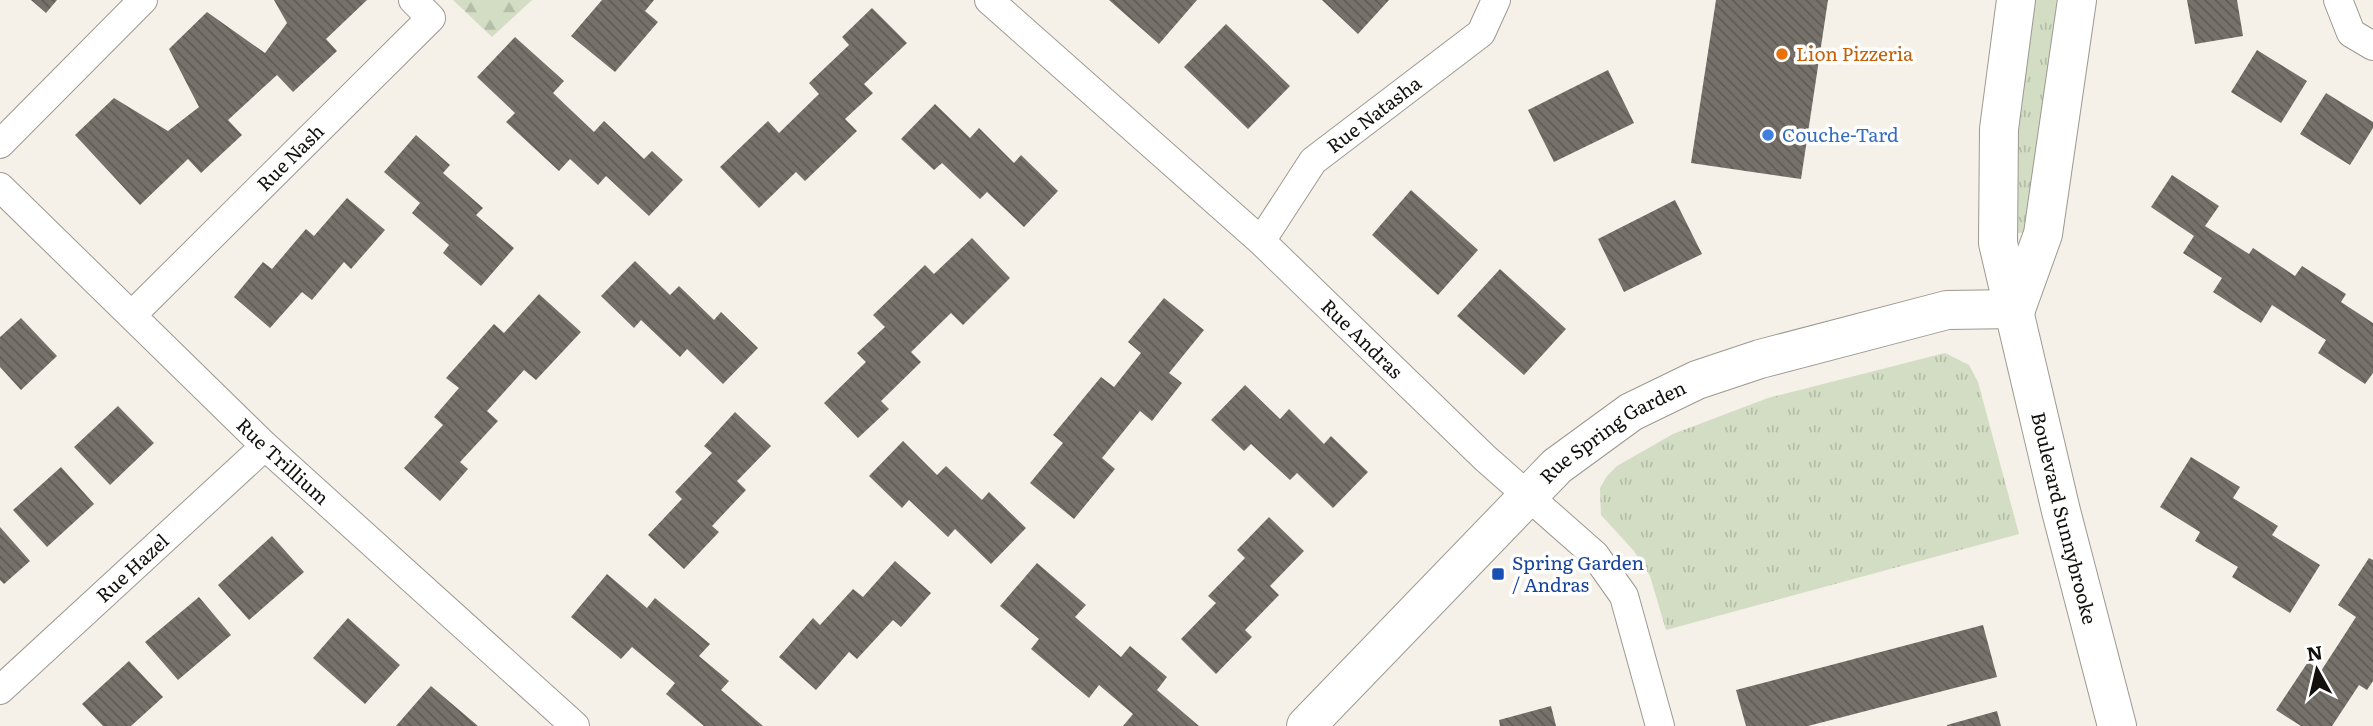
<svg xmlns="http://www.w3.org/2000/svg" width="2373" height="726" viewBox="0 0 2373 726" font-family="Literata,serif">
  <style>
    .grass { fill: url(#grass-tufts) }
    .forest { fill: url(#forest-firs) }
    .building { fill: url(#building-back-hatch) }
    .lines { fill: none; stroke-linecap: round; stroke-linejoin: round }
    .street-casing { stroke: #9d9991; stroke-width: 30 }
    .secondary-casing { stroke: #9d9991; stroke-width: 40 }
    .street { stroke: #fff; stroke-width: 28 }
    .secondary { stroke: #fff; stroke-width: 38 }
    .food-dot { fill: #e8710a; stroke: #fff; stroke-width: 2.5 }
    .shop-dot { fill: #3f7fe0; stroke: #fff; stroke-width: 2.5 }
    .transit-dot { fill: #1a4fb4; stroke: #fff; stroke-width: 2.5 }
    .labels { text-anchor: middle; stroke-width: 7; stroke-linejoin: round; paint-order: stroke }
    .food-label { font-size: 19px; fill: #c56008; stroke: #fff; text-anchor: start }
    .street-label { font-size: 19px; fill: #11100d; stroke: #fff }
    .shop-label { font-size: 19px; fill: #366cbe; stroke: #fff; text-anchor: start }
    .transit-label { font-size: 19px; fill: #164399; stroke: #fff; text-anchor: start }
  </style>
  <defs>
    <pattern id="grass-tufts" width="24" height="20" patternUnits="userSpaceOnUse" patternTransform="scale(1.75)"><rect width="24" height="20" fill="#d2ddc4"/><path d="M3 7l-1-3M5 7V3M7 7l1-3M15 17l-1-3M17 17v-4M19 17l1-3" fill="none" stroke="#b3bda7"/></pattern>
    <pattern id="forest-firs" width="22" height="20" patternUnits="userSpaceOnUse" patternTransform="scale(1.75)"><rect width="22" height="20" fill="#d2ddc4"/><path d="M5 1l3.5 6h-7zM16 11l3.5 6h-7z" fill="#b3bda7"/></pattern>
    <pattern id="building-back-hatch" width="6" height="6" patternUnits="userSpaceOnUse" patternTransform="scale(1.75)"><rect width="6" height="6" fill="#76726b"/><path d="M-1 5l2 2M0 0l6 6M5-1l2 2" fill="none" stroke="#5f5c56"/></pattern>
  </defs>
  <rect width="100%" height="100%" fill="#f5f0e8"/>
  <path class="grass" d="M 2035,0 L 2057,0 L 2025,233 L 2017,233 L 2018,133 Z
    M 1945,353 L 1969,365 L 1978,382 L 2019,534 L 1666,630 L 1650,576 L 1634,551 L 1601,515 L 1600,488 L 1607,476 L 1617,466 L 1673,434 L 1768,398 Z"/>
  <path class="forest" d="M 453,0 L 532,0 L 492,37 Z"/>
  <path class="building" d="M 31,0 L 57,0 L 46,13 Z
    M 274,0 L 367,0 L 326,39 L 337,51 L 293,92 L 277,75 L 228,120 L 242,135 L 201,173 L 188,159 L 140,205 L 75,135 L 114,98 L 168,131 L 199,107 L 169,49 L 207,12 L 265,53 L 287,23 Z
    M 602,0 L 654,0 L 645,11 L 658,22 L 615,72 L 571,36 Z
    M 1109,0 L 1197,0 L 1159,44 Z
    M 1322,0 L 1389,0 L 1358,34 Z
    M 1716,0 L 1828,0 L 1801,179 L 1691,163 Z
    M 2187,0 L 2237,0 L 2243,36 L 2195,44 Z
    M 872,8 L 907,43 L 864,84 L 873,93 L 845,119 L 857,131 L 805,181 L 796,172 L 759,208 L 720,167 L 768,121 L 779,133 L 819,94 L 809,83 L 849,45 L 842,37 Z
    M 1226,24 L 1290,86 L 1248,129 L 1184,67 Z
    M 515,37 L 564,81 L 553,93 L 594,132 L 604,121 L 644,159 L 652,151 L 683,180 L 649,216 L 606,176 L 598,185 L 570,159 L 559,171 L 506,122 L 515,113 L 477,77 Z
    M 2257,50 L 2307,81 L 2281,123 L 2231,92 Z
    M 1608,70 L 1634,123 L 1554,162 L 1528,110 Z
    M 2326,93 L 2373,122 L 2373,128 L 2350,165 L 2300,134 Z
    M 935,104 L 970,138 L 979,128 L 1014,163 L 1021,155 L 1058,191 L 1024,227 L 987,192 L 980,199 L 942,163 L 934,170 L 901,139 Z
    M 416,135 L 450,165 L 443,173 L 483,208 L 476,215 L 514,248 L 481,286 L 443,253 L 449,245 L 412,213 L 420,203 L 384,172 Z
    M 2172,175 L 2219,206 L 2205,226 L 2249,254 L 2253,248 L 2295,276 L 2302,266 L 2346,294 L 2341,302 L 2373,323 L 2373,373 L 2365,384 L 2318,353 L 2326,340 L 2272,305 L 2261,323 L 2213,292 L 2222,278 L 2183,253 L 2194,236 L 2151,207 Z
    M 1411,190 L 1478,250 L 1438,295 L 1372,235 Z
    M 347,198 L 385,230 L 351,269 L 344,262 L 312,300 L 302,292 L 270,328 L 234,297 L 263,262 L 272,269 L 306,229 L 314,236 Z
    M 1675,200 L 1702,254 L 1624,292 L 1598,239 Z
    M 972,238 L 1010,278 L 963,325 L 951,313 L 911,352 L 921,362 L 881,401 L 889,409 L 858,438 L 824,403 L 866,362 L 857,353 L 885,327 L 873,315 L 925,265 L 934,274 Z
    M 635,261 L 670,295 L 679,286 L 714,320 L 721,312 L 758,348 L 723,384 L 687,349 L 680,357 L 641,320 L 634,328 L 601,296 Z
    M 1500,269 L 1566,329 L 1524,375 L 1457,316 Z
    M 539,294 L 581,332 L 536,380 L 524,370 L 487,411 L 498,421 L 460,462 L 468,469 L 440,501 L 404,468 L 443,425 L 434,417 L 459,388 L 446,378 L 494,324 L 504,333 Z
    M 1164,298 L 1204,330 L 1169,373 L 1182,383 L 1152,421 L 1140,411 L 1102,458 L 1115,469 L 1074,519 L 1030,483 L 1063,443 L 1053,435 L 1101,377 L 1114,387 L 1141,353 L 1128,342 Z
    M 21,318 L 57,356 L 21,390 L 0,367 L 0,337 Z
    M 1245,385 L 1280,419 L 1289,409 L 1324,444 L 1331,436 L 1368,472 L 1333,508 L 1297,473 L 1290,480 L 1251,444 L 1244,451 L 1211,420 Z
    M 118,406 L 154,443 L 110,485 L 74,447 Z
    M 735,412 L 771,446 L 737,481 L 746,490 L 712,526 L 719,532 L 684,569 L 648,535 L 682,499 L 675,492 L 712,453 L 704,446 Z
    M 903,441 L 937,475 L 946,466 L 982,500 L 989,492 L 1026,528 L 991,564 L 955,529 L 948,537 L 909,500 L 902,508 L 869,476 Z
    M 2191,457 L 2240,487 L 2233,498 L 2278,526 L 2272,535 L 2320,565 L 2290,613 L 2232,577 L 2238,567 L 2195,541 L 2200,532 L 2160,507 Z
    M 61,467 L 94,504 L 47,547 L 13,510 Z
    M 1269,517 L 1304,551 L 1270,586 L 1279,595 L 1245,630 L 1252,637 L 1216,674 L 1181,639 L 1216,603 L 1208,596 L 1245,558 L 1237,550 Z
    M 0,527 L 30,561 L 4,584 L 0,580 Z
    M 272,536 L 304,572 L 249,620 L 218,585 Z
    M 2369,558 L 2373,560 L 2373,681 L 2367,690 L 2359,685 L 2332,726 L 2301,726 L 2276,710 L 2308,662 L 2321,671 L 2356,617 L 2338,605 Z
    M 895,561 L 931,593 L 901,627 L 893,620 L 857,659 L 849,652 L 816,690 L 779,657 L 813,618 L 820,625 L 853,589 L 863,597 Z
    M 1037,563 L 1086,605 L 1075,617 L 1121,657 L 1130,646 L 1167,677 L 1157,690 L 1199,726 L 1123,726 L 1133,714 L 1099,685 L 1089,698 L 1031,649 L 1039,639 L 1000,606 Z
    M 607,574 L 647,608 L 655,598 L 710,644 L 699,656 L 729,681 L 721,690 L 763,726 L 704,726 L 666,694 L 675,683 L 632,647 L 621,659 L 571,617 Z
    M 199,597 L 231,635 L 178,680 L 145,642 Z
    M 348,618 L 400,665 L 365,704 L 313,658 Z
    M 1983,625 L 1997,677 L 1808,726 L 1746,726 L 1736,690 Z
    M 129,661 L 163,697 L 131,726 L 103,726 L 82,704 Z
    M 431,686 L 478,726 L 396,726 Z
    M 1551,706 L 1556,726 L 1500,726 L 1499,720 Z
    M 1997,711 L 2001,726 L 1947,726 L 1947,725 Z"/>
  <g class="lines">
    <g class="street-casing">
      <g id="street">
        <path id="s1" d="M 989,0 L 1261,241 L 1485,458 L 1595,555 L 1624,596 L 1660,726"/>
        <path d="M 2338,0 L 2351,33 L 2373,46"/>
        <path d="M 0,144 L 143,0"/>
        <path id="s2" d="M 0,187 L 265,446 L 575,726"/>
        <path id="s3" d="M 1261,241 L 1313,161 L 1481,33 L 1496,0"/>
        <path id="s4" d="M 133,314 L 431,18 L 413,0"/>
        <path id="s5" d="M 0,690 L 265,446"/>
      </g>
    </g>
    <g class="secondary-casing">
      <g id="secondary">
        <path id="s6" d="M 2016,0 L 1999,129 L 1998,243 L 2061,511 L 2117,726"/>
        <path d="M 2016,309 L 2043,234 L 2077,0"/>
        <path id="s7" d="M 1306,726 L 1557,466 L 1631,412 L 1697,380 L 1760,359 L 1947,310 L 2016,309"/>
      </g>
    </g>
    <use href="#street" class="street"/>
    <use href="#secondary" class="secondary"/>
  </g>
  <circle class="food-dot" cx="1782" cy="54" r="7"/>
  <circle class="shop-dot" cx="1768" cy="135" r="7"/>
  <rect class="transit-dot" x="1491" y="567" width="14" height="14" rx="3.5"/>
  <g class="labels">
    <g class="food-label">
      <text x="1796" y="61">Lion Pizzeria</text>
    </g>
    <g class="street-label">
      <text dy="7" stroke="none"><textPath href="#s3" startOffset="172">Rue Natasha</textPath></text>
      <text dy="7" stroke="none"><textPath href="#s4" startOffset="222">Rue Nash</textPath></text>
      <text dy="7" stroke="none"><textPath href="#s1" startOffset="504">Rue Andras</textPath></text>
      <text dy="7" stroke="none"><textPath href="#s7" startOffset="427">Rue Spring Garden</textPath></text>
      <text dy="7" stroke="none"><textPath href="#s2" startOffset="394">Rue Trillium</textPath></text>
      <text dy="7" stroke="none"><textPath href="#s6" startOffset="527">Boulevard Sunnybrooke</textPath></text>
      <text dy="7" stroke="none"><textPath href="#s5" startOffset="180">Rue Hazel</textPath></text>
    </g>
    <g class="shop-label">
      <text x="1782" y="142">Couche-Tard</text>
    </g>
    <g class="transit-label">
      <text x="1512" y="570">Spring Garden<tspan x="1512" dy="22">/ Andras</tspan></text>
    </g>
  </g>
  <g transform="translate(2317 670) rotate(352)" stroke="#ffffff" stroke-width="5" paint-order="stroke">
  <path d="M0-5L12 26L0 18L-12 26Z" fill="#11100d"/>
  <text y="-10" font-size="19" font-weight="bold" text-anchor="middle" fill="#11100d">N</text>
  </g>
</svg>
